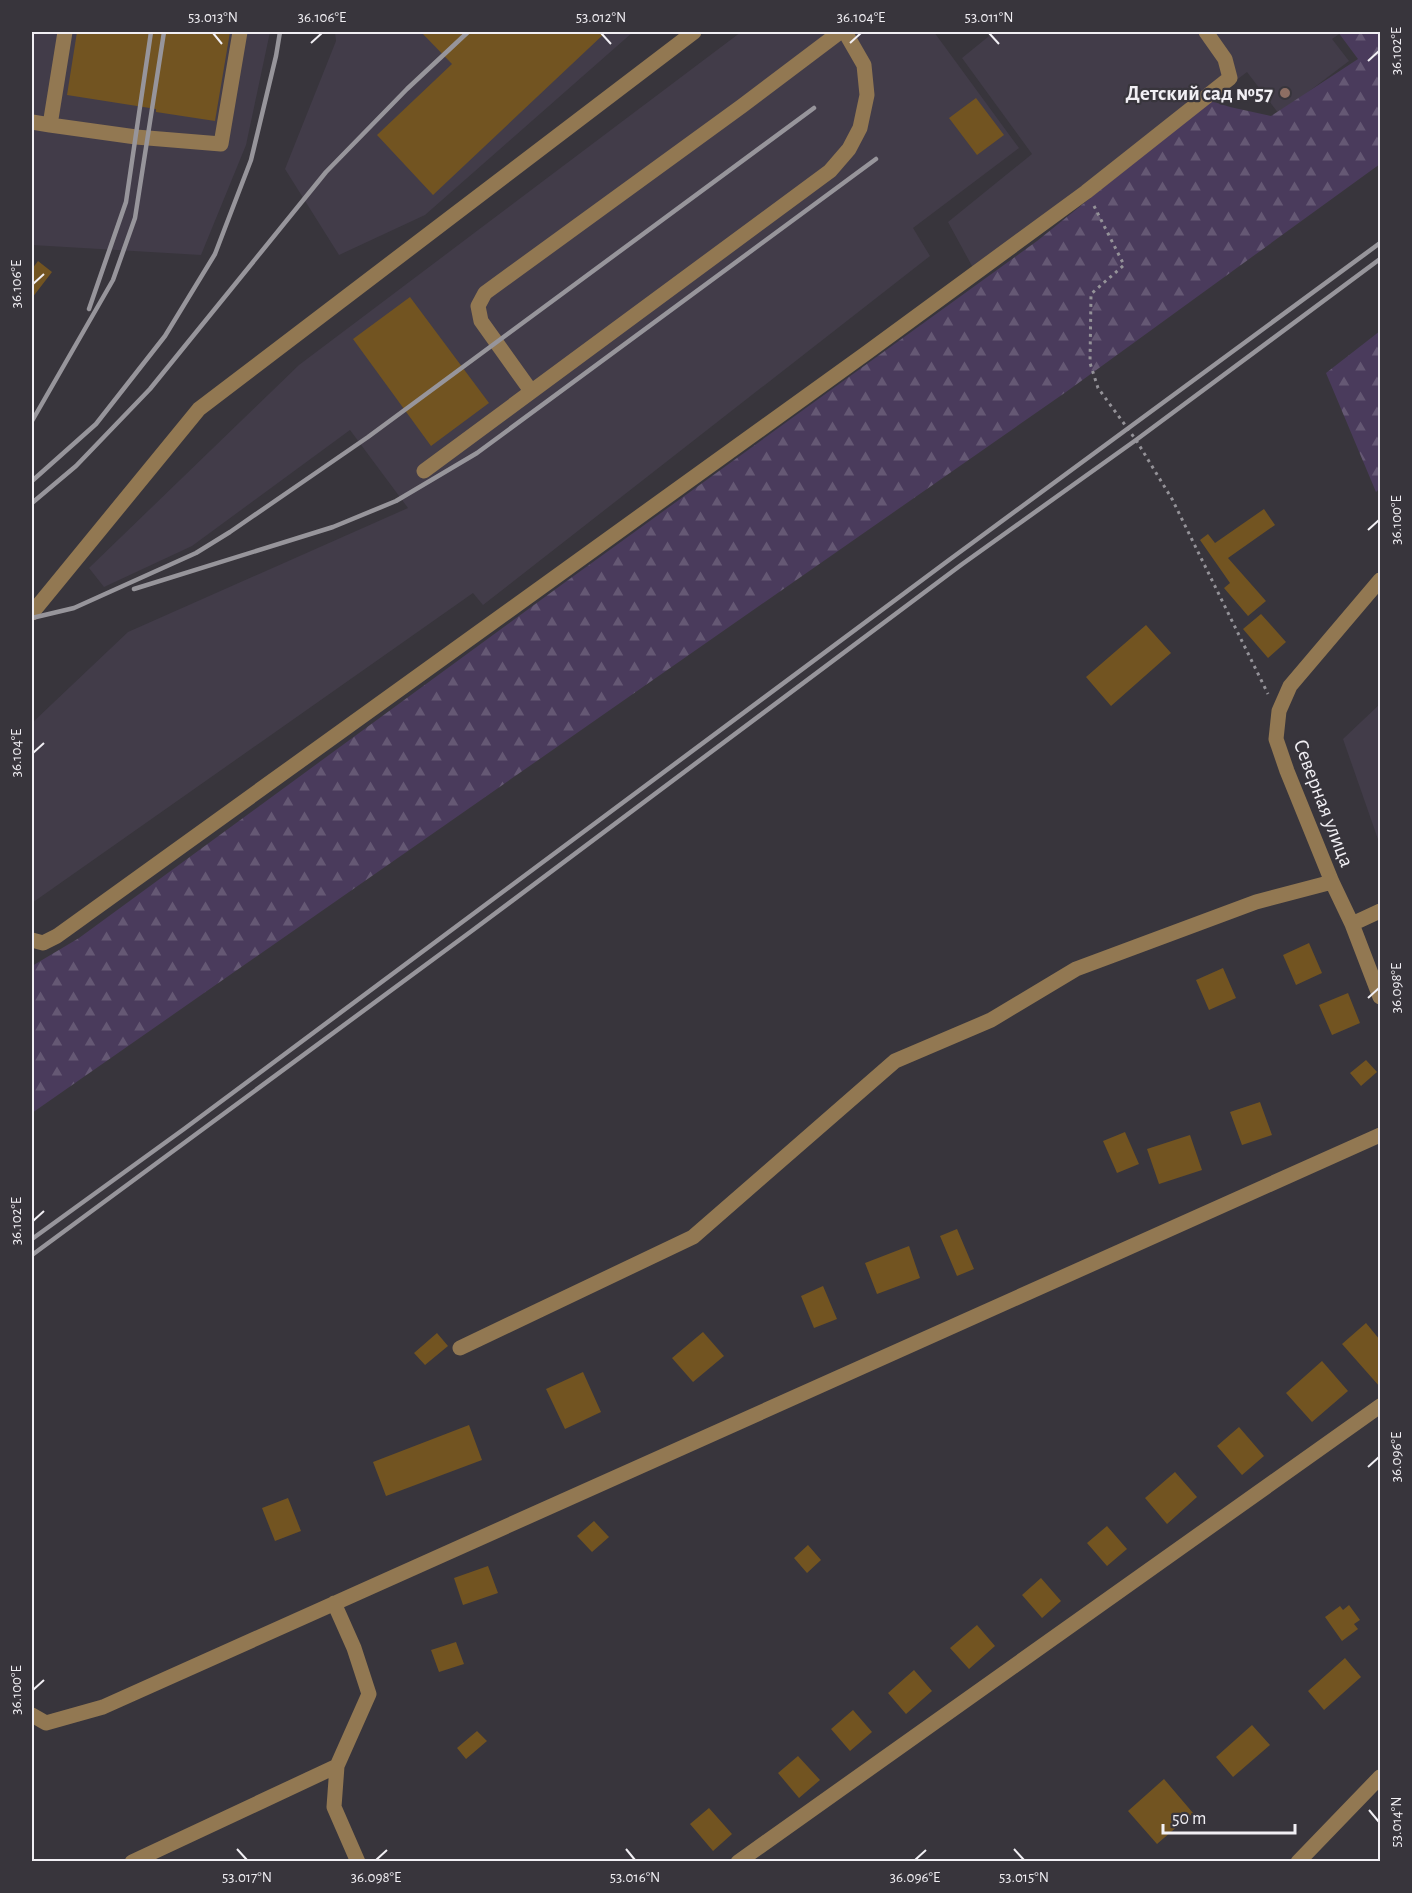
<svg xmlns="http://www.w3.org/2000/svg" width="1412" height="1893" viewBox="0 0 1412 1893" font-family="'Alegreya Sans',sans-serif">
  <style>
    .built { fill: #423c49 }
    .forest { fill: url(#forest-firs) }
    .building { fill: #725421 }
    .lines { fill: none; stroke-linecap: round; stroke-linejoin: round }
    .path { stroke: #949298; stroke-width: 3; stroke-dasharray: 3 4.5; stroke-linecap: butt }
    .minor { stroke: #927852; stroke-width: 15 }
    .rail { stroke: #97959b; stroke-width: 4.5 }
    .ticks { fill: none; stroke: #f1eff4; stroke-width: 2 }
    .education-dot { fill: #8d6e63; stroke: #38353c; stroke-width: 2 }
    .labels { text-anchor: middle; stroke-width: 4.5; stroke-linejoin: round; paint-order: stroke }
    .poi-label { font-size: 21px; font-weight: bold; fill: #f1eff4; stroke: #38353c; text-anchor: end }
    .street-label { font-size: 21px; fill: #f1eff4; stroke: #38353c }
    .neatline { fill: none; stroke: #f1eff4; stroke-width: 2 }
    .ticks-label { font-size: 15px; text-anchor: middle; fill: #f1eff4 }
  </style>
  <defs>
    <pattern id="forest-firs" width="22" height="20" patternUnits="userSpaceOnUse" patternTransform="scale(1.5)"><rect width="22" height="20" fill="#4a3b5c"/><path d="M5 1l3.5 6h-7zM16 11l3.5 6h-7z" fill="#655874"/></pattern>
  </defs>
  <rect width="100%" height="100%" fill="#38353c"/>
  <path class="built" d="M 32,32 L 270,32 L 246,145 L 201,255 L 32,245 Z
    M 335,32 L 633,32 L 425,215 L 339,255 L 285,169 L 336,41 Z
    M 741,32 L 934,32 L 1019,148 L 913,228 L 930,256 L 483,605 L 473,593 L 32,903 L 32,723 L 128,632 L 408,508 L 350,430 L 192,546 L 104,587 L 89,568 L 299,365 Z
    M 994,32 L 1342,32 L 1332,39 L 1349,61 L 1279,114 L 1247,72 L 978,277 L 948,222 L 1032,154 L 962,58 Z
    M 1380,704 L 1380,845 L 1343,739 Z"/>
  <path class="forest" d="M 1338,32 L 1380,32 L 1380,164 L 1066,392 L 32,1113 L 32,966 L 79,938 L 564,583 L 1037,241 L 1211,101 L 1230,107 L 1271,116 L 1358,59 Z
    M 1380,331 L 1380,488 L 1376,492 L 1326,373 Z"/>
  <path class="building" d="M 77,32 L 230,32 L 215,121 L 156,112 L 156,109 L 67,95 Z
    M 421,32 L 606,32 L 433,195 L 377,135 L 452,64 Z
    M 976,98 L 1004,135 L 977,155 L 949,118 Z
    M 38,261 L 52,272 L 32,298 L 32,269 Z
    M 410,297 L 489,403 L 431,446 L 353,339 Z
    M 1264,509 L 1275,525 L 1228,558 L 1266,601 L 1248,616 L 1224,588 L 1230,583 L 1200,540 L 1208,534 L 1215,543 Z
    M 1261,614 L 1286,642 L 1268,658 L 1243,629 Z
    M 1146,625 L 1171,653 L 1111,706 L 1086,677 Z
    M 1309,943 L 1322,973 L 1296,985 L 1283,955 Z
    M 1223,968 L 1236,998 L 1209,1010 L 1196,980 Z
    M 1348,993 L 1360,1023 L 1332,1035 L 1319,1005 Z
    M 1366,1060 L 1377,1072 L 1361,1086 L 1350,1073 Z
    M 1260,1102 L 1272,1135 L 1242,1145 L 1230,1112 Z
    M 1125,1132 L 1139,1164 L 1117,1173 L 1103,1141 Z
    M 1190,1135 L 1202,1170 L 1159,1184 L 1147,1149 Z
    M 957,1229 L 974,1269 L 957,1276 L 940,1236 Z
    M 909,1246 L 920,1278 L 877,1294 L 865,1263 Z
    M 823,1286 L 837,1319 L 814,1328 L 801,1296 Z
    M 1366,1323 L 1380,1340 L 1380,1387 L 1342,1344 Z
    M 703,1332 L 724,1356 L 693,1382 L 672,1358 Z
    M 437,1333 L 448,1346 L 425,1365 L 414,1353 Z
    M 1322,1361 L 1348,1391 L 1312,1422 L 1286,1393 Z
    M 583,1372 L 601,1412 L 565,1429 L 546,1389 Z
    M 469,1425 L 482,1460 L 386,1496 L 373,1462 Z
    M 1239,1427 L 1264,1456 L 1242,1475 L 1217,1446 Z
    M 1175,1472 L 1197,1497 L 1167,1524 L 1145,1498 Z
    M 288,1498 L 301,1531 L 275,1541 L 262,1508 Z
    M 594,1521 L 609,1537 L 592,1552 L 577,1536 Z
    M 1107,1526 L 1127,1549 L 1107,1566 L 1087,1543 Z
    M 808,1545 L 821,1560 L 807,1573 L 794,1558 Z
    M 488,1566 L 498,1593 L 463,1605 L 454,1578 Z
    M 1041,1578 L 1061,1601 L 1042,1618 L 1022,1595 Z
    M 1349,1605 L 1360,1620 L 1354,1624 L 1358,1629 L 1342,1641 L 1325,1617 L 1340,1606 L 1343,1610 Z
    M 977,1625 L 995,1646 L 969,1669 L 950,1648 Z
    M 456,1642 L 464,1664 L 439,1672 L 431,1650 Z
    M 1345,1658 L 1361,1677 L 1324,1710 L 1308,1691 Z
    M 914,1670 L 932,1691 L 906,1714 L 888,1693 Z
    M 853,1710 L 872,1732 L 850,1751 L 831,1729 Z
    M 1252,1725 L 1270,1745 L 1233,1777 L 1216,1757 Z
    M 477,1731 L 487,1741 L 466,1759 L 457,1748 Z
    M 798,1756 L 820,1780 L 799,1798 L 778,1773 Z
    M 1164,1779 L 1193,1813 L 1157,1844 L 1128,1811 Z
    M 709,1808 L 732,1834 L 713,1851 L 690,1824 Z"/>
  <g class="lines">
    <path class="path" d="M 1094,206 L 1124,265 L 1091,294 L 1090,363 L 1098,388 L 1136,440 L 1172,499 L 1268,694"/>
    <path class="minor" d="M 32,122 L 50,125 L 65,32
      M 50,125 L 136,137 L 221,144 L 240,32
      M 531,391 L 481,321 L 478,306 L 485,293 L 742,106 L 840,32
      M 424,471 L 830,171 L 849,149 L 860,128 L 867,95 L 864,65 L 845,32
      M 1380,580 L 1290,686 L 1279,711 L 1276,739 L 1287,771 L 1332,882 L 1352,924 L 1380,997
      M 32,613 L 199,409 L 694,32
      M 1352,924 L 1380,911
      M 32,940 L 43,943 L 57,936 L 865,354 L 1086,192 L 1230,78 L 1225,59 L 1206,32
      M 460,1348 L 693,1237 L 895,1061 L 991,1020 L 1076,969 L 1256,902 L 1332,882
      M 334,1603 L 354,1648 L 369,1694 L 337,1766 L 334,1807 L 358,1862
      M 32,1715 L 46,1723 L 103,1707 L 1380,1135
      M 132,1862 L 337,1766
      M 738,1862 L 1380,1406
      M 1298,1862 L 1380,1777"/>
    <path class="rail" d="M 89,309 L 126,202 L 151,32
      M 32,421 L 113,280 L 135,218 L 164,32
      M 32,481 L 96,424 L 165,336 L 215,254 L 251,160 L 276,56 L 280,32
      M 32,503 L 76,466 L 150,389 L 326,172 L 407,89 L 468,32
      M 134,589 L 333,527 L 396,501 L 477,453 L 876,159
      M 32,618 L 74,608 L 196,553 L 230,532 L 368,437 L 814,108
      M 32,1239 L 184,1129 L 949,560 L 1380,243
      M 32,1255 L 473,930 L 961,565 L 1136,440 L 1380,259"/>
  </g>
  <path class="ticks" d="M 213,33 L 222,44M 601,33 L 611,44M 989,33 L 999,44M 311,43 L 322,33M 850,43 L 861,33M 1368,61 L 1379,51M 33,284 L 44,274M 1368,530 L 1379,520M 33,753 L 44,743M 1368,998 L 1379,988M 33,1221 L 44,1211M 1368,1467 L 1379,1457M 33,1690 L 44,1680M 1369,1810 L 1379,1822M 237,1849 L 247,1860M 626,1849 L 635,1860M 1014,1849 L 1024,1860M 376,1860 L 387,1850M 915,1860 L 926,1850"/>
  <circle class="education-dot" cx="1285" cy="93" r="6"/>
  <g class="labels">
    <g class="poi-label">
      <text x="1273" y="100">Детский сад №57</text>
    </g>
    <g class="street-label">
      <text transform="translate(1324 803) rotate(69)" y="7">Северная улица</text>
    </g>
  </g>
  <rect width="1412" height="1893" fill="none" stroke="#38353c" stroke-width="66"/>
  <path d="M1163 1824v9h132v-9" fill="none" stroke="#f1eff4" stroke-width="3"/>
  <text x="1172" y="1824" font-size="18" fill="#f1eff4" stroke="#38353c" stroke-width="4.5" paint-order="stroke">50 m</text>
  <rect x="33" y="33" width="1346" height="1827" class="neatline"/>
  <g class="ticks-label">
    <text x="213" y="22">53.013°N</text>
    <text x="322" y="22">36.106°E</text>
    <text x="601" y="22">53.012°N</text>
    <text x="861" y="22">36.104°E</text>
    <text x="989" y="22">53.011°N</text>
    <text transform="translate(1396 51) rotate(-90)" y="5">36.102°E</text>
    <text transform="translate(16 284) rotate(-90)" y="5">36.106°E</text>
    <text transform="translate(1396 520) rotate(-90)" y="5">36.100°E</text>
    <text transform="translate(16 753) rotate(-90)" y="5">36.104°E</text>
    <text transform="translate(1396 988) rotate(-90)" y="5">36.098°E</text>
    <text transform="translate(16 1221) rotate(-90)" y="5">36.102°E</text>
    <text transform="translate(1396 1457) rotate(-90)" y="5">36.096°E</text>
    <text transform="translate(16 1690) rotate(-90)" y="5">36.100°E</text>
    <text transform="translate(1396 1822) rotate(-90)" y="5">53.014°N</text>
    <text x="247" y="1882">53.017°N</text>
    <text x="376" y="1882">36.098°E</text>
    <text x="635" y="1882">53.016°N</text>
    <text x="915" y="1882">36.096°E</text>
    <text x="1024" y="1882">53.015°N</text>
  </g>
</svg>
